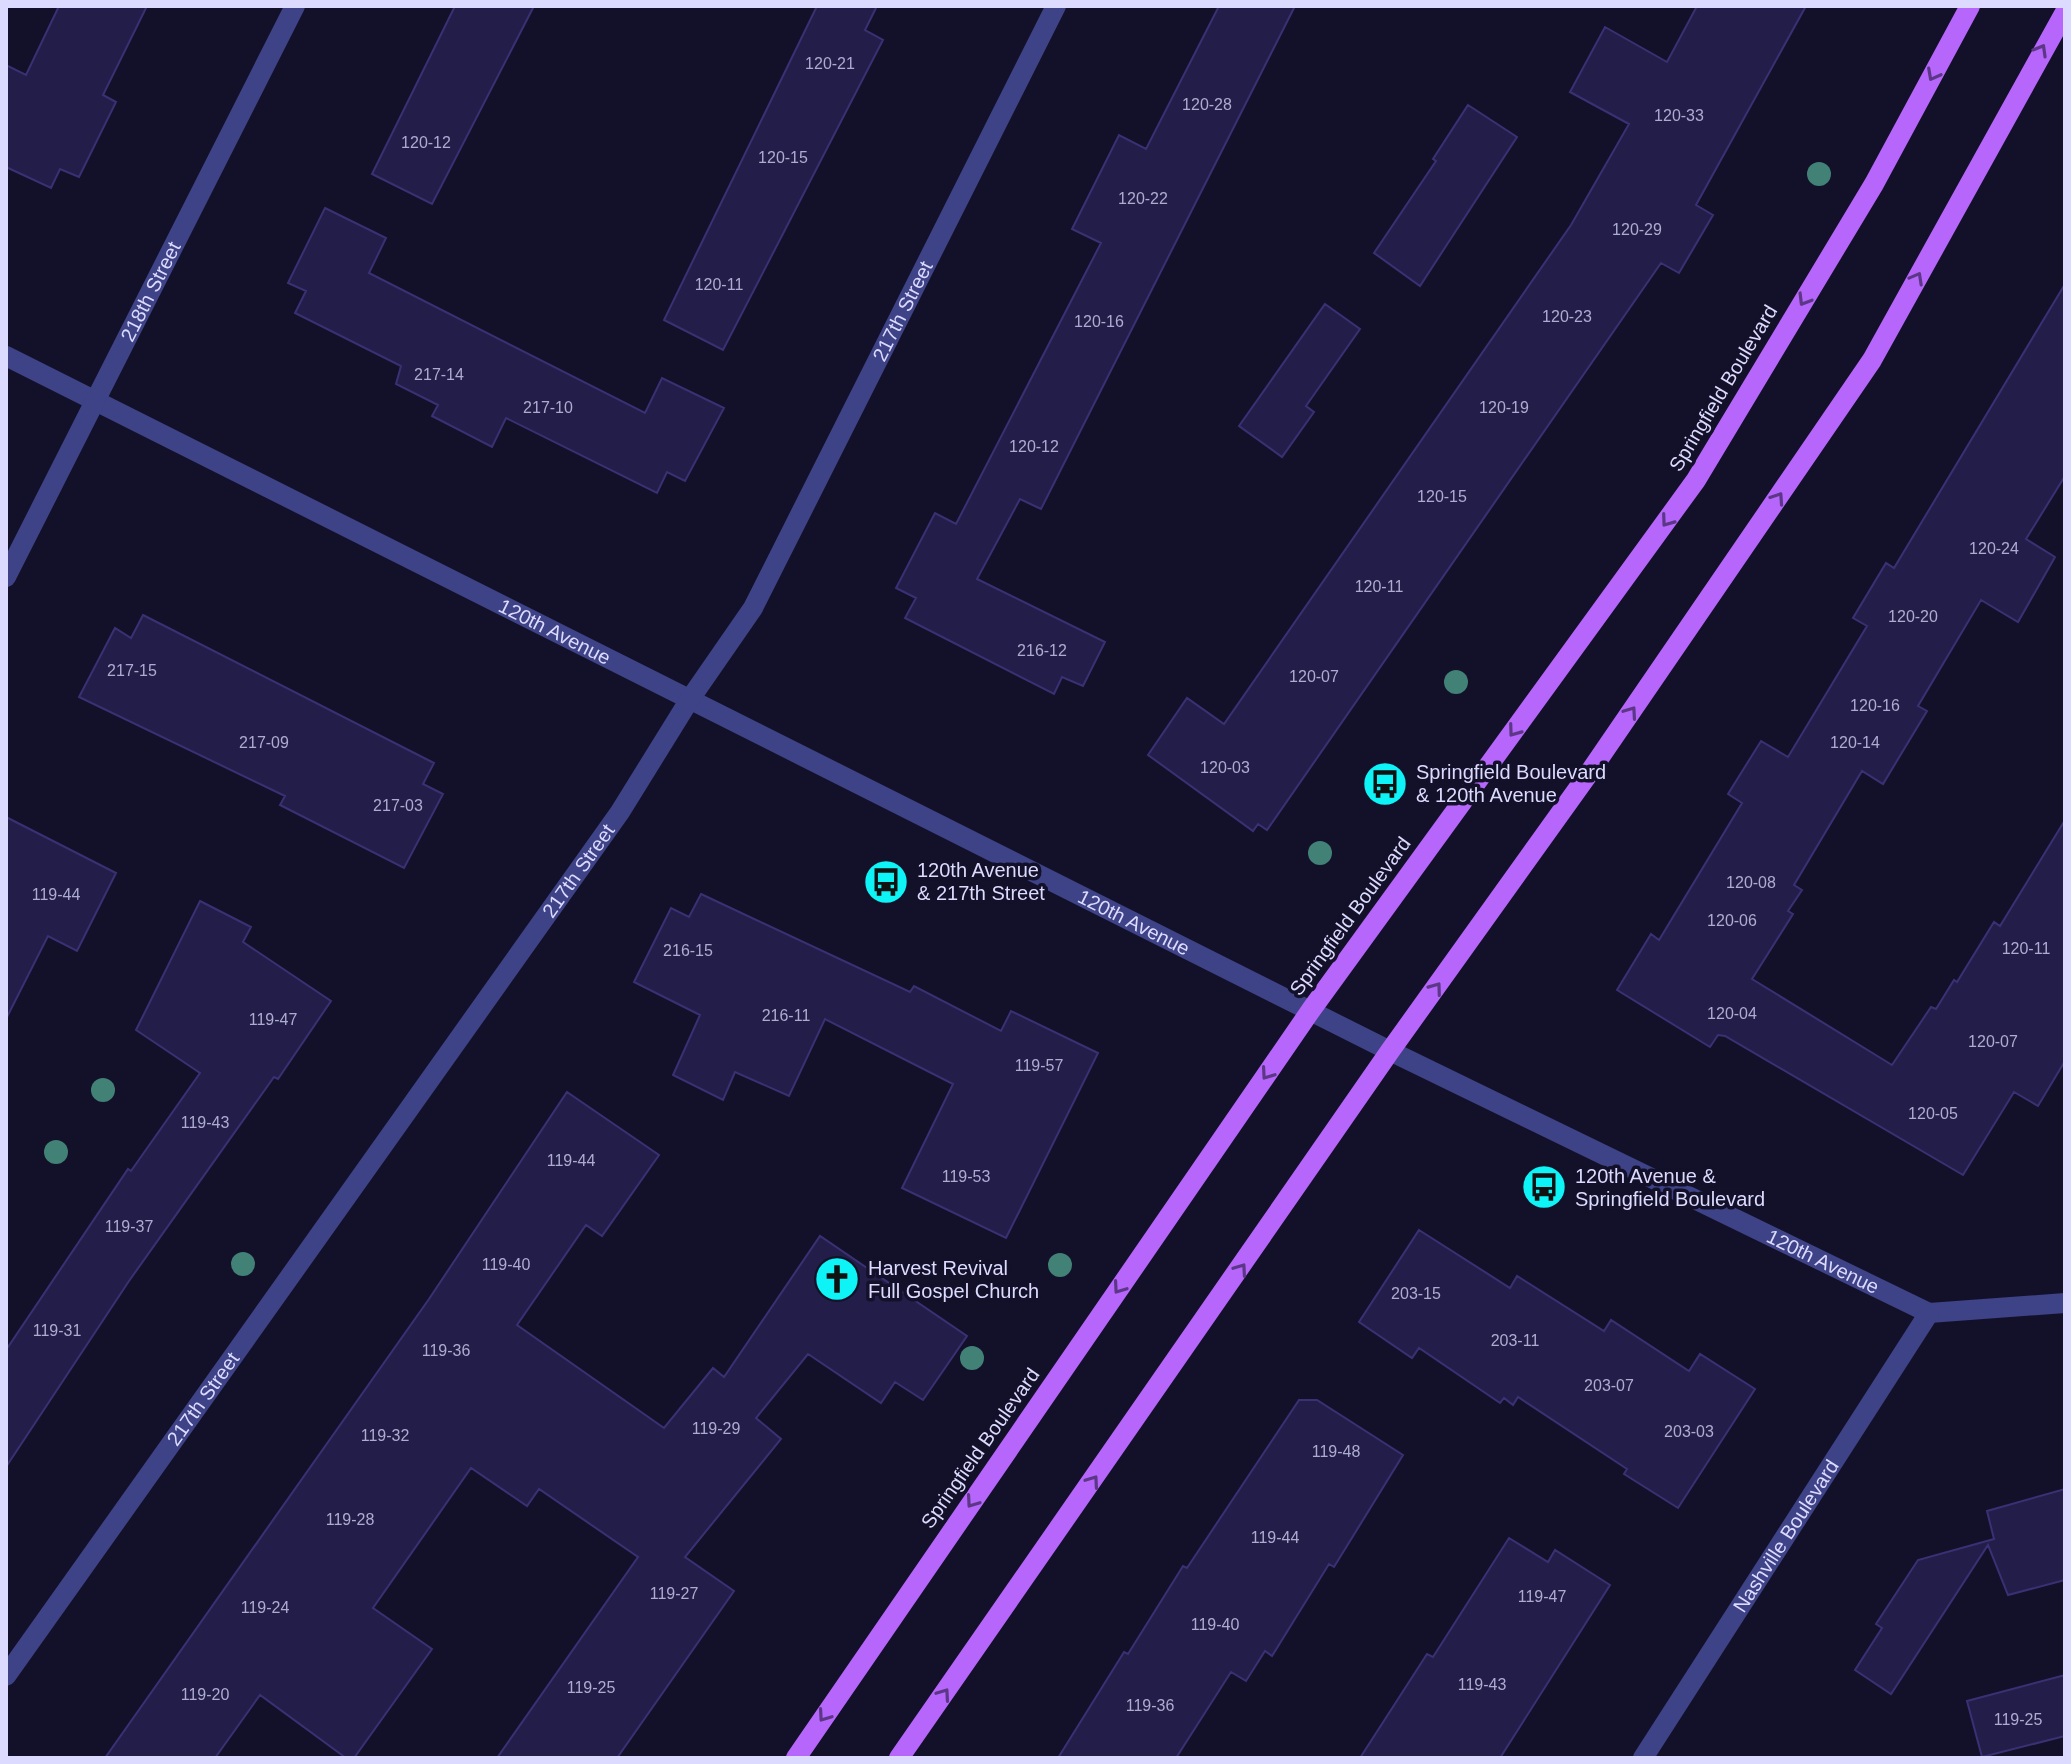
<svg xmlns="http://www.w3.org/2000/svg" width="2071" height="1764" viewBox="0 0 2071 1764" font-family="Helvetica,sans-serif">
  <style>
    .building { fill: #231e49; stroke: #393174; stroke-width: 2 }
    .lines { fill: none; stroke-linecap: round; stroke-linejoin: round }
    .minor { stroke: #3e4286; stroke-width: 20 }
    .major { stroke: #b666fa; stroke-width: 20 }
    .tree { fill: #428176 }
    .oneway { stroke: #5c3787 }
    .labels { text-anchor: middle; stroke-width: 7; stroke-linejoin: round; paint-order: stroke }
    .number-label { font-size: 16px; fill: #aeabd1 }
    .street-label { font-size: 20px; fill: #dcdafe; stroke: #131129 }
    .poi-label { font-size: 20px; fill: #dcdafe; stroke: #131129; text-anchor: start }
  </style>
  <rect width="100%" height="100%" fill="#131129"/>
  <path class="building" d="M 59,6 L 147,6 L 103,95 L 116,102 L 79,177 L 60,169 L 51,188 L 6,167 L 6,65 L 26,75 Z
    M 455,6 L 534,6 L 432,204 L 372,174 Z
    M 817,6 L 877,6 L 865,30 L 883,40 L 723,350 L 664,320 Z
    M 1219,6 L 1295,6 L 1041,509 L 1020,499 L 977,579 L 1105,642 L 1083,686 L 1062,677 L 1054,694 L 905,618 L 916,598 L 896,588 L 935,513 L 956,524 L 1101,243 L 1072,229 L 1119,135 L 1146,149 Z
    M 1697,6 L 1806,6 L 1696,205 L 1713,215 L 1679,273 L 1661,263 L 1267,830 L 1258,824 L 1253,831 L 1148,755 L 1187,698 L 1224,724 L 1571,225 L 1629,124 L 1570,92 L 1605,27 L 1667,62 Z
    M 1468,105 L 1517,137 L 1420,286 L 1374,253 L 1436,161 L 1433,159 Z
    M 325,208 L 386,238 L 369,273 L 645,413 L 662,378 L 724,408 L 685,481 L 667,472 L 657,493 L 506,418 L 492,447 L 432,416 L 438,405 L 396,384 L 401,366 L 295,313 L 306,291 L 288,283 Z
    M 2065,284 L 2065,476 L 2026,539 L 2055,557 L 2018,622 L 1981,600 L 1918,706 L 1927,711 L 1883,784 L 1862,771 L 1794,885 L 1802,890 L 1788,911 L 1793,914 L 1752,979 L 1892,1065 L 1931,1007 L 1936,1009 L 1954,980 L 1957,982 L 1994,922 L 2000,926 L 2065,820 L 2065,1061 L 2038,1106 L 2014,1092 L 1963,1175 L 1725,1036 L 1718,1035 L 1710,1047 L 1617,990 L 1651,934 L 1659,940 L 1742,803 L 1728,794 L 1761,741 L 1788,757 L 1867,626 L 1853,618 L 1886,563 L 1894,568 Z
    M 1325,304 L 1360,329 L 1306,406 L 1314,412 L 1282,457 L 1239,426 Z
    M 143,615 L 434,763 L 423,784 L 443,794 L 404,868 L 280,805 L 285,796 L 79,697 L 115,628 L 131,638 Z
    M 6,817 L 116,873 L 77,951 L 48,936 L 6,1019 Z
    M 701,894 L 910,992 L 914,986 L 1001,1031 L 1011,1011 L 1098,1053 L 1006,1238 L 902,1188 L 953,1084 L 825,1019 L 789,1096 L 735,1072 L 723,1100 L 673,1075 L 700,1015 L 634,982 L 671,908 L 689,917 Z
    M 200,901 L 251,927 L 243,942 L 331,1001 L 278,1079 L 274,1077 L 129,1281 L 6,1467 L 6,1350 L 128,1169 L 131,1171 L 200,1073 L 136,1030 Z
    M 567,1092 L 659,1155 L 602,1236 L 586,1225 L 517,1325 L 664,1428 L 713,1368 L 724,1377 L 820,1236 L 967,1336 L 923,1400 L 895,1382 L 881,1403 L 808,1354 L 756,1418 L 781,1439 L 685,1557 L 734,1591 L 617,1758 L 497,1758 L 638,1557 L 539,1489 L 527,1506 L 471,1468 L 373,1608 L 432,1649 L 354,1758 L 346,1758 L 260,1695 L 215,1758 L 105,1758 L 429,1299 Z
    M 1419,1230 L 1510,1288 L 1517,1276 L 1604,1331 L 1611,1320 L 1689,1371 L 1700,1354 L 1755,1389 L 1678,1508 L 1624,1474 L 1627,1469 L 1518,1397 L 1513,1405 L 1504,1398 L 1500,1403 L 1419,1348 L 1412,1358 L 1359,1322 Z
    M 1299,1400 L 1317,1400 L 1403,1455 L 1334,1567 L 1329,1564 L 1272,1656 L 1265,1651 L 1246,1681 L 1231,1672 L 1176,1758 L 1058,1758 L 1124,1652 L 1128,1654 L 1183,1566 L 1187,1568 Z
    M 2065,1489 L 2065,1580 L 2008,1595 L 1988,1545 L 1891,1694 L 1855,1670 L 1882,1628 L 1876,1624 L 1918,1560 L 1994,1539 L 1987,1511 Z
    M 1509,1538 L 1548,1562 L 1555,1550 L 1610,1585 L 1500,1758 L 1360,1758 L 1427,1654 L 1433,1657 Z
    M 2065,1675 L 2065,1736 L 1982,1757 L 1967,1701 Z"/>
  <g class="lines">
    <g class="minor">
      <path id="s1" d="M 6,356 L 1390,1051 L 1929,1313 L 2065,1303"/>
      <path id="s2" d="M 6,577 L 295,6"/>
      <path id="s3" d="M 6,1676 L 620,812 L 690,699 L 753,608 L 1056,6"/>
      <path id="s4" d="M 1643,1758 L 1929,1313"/>
    </g>
    <path class="major" d="M 796,1758 L 1311,1010 L 1696,480 L 1874,184 L 1970,6
      M 899,1758 L 1390,1051 L 1587,776 L 1872,360 L 2065,12"/>
  </g>
  <g class="tree">
    <circle cx="1819" cy="174" r="12"/>
    <circle cx="1456" cy="682" r="12"/>
    <circle cx="1320" cy="853" r="12"/>
    <circle cx="103" cy="1090" r="12"/>
    <circle cx="56" cy="1152" r="12"/>
    <circle cx="243" cy="1264" r="12"/>
    <circle cx="1060" cy="1265" r="12"/>
    <circle cx="972" cy="1358" r="12"/>
  </g>
  <defs><path id="oneway-chevron" d="M-2-3.5L2.5 0L-2 3.5" fill="none" stroke-width="1.6" stroke-linecap="round" stroke-linejoin="round" transform="scale(2)"/></defs>
  <g class="oneway">
    <use href="#oneway-chevron" transform="translate(2041 50) rotate(-60)"/>
    <use href="#oneway-chevron" transform="translate(1933 75) rotate(118)"/>
    <use href="#oneway-chevron" transform="translate(1917 278) rotate(-61)"/>
    <use href="#oneway-chevron" transform="translate(1804 300) rotate(121)"/>
    <use href="#oneway-chevron" transform="translate(1778 498) rotate(-56)"/>
    <use href="#oneway-chevron" transform="translate(1667 521) rotate(126)"/>
    <use href="#oneway-chevron" transform="translate(1631 712) rotate(-55)"/>
    <use href="#oneway-chevron" transform="translate(1514 731) rotate(126)"/>
    <use href="#oneway-chevron" transform="translate(1436 988) rotate(-54)"/>
    <use href="#oneway-chevron" transform="translate(1267 1074) rotate(125)"/>
    <use href="#oneway-chevron" transform="translate(1241 1269) rotate(-55)"/>
    <use href="#oneway-chevron" transform="translate(1119 1288) rotate(125)"/>
    <use href="#oneway-chevron" transform="translate(1093 1481) rotate(-55)"/>
    <use href="#oneway-chevron" transform="translate(972 1502) rotate(125)"/>
    <use href="#oneway-chevron" transform="translate(944 1694) rotate(-55)"/>
    <use href="#oneway-chevron" transform="translate(824 1716) rotate(125)"/>
  </g>
  <defs>
    <g id="bus-disc" transform="scale(2.3)"><circle r="9.5" fill="#0ef3f6" stroke="#131129"/><path d="M-5-6H5V4H4V6H2V4H-2V6H-4V4H-5ZM-3.5-4V0h7V-4ZM-3.5 1.2v1.5H-2V1.2ZM2 1.2v1.5H3.5V1.2Z" fill="#111"/></g>
    <g id="church-disc" transform="scale(2.3)"><circle r="9.5" fill="#0ef3f6" stroke="#131129"/><path d="M-1.2-6h2.4v3.5h3.3v2.4h-3.3V6h-2.4V-.1h-3.3v-2.4h3.3Z" fill="#111"/></g>
  </defs>
  <g fill-rule="evenodd">
    <use href="#bus-disc" x="1385" y="784"/>
    <use href="#bus-disc" x="886" y="882"/>
    <use href="#bus-disc" x="1544" y="1187"/>
    <use href="#church-disc" x="837" y="1279"/>
  </g>
  <g class="labels">
    <g class="number-label">
      <text x="830" y="69">120-21</text>
      <text x="1207" y="110">120-28</text>
      <text x="1679" y="121">120-33</text>
      <text x="426" y="148">120-12</text>
      <text x="783" y="163">120-15</text>
      <text x="1143" y="204">120-22</text>
      <text x="1637" y="235">120-29</text>
      <text x="719" y="290">120-11</text>
      <text x="1567" y="322">120-23</text>
      <text x="1099" y="327">120-16</text>
      <text x="439" y="380">217-14</text>
      <text x="548" y="413">217-10</text>
      <text x="1504" y="413">120-19</text>
      <text x="1034" y="452">120-12</text>
      <text x="1442" y="502">120-15</text>
      <text x="1994" y="554">120-24</text>
      <text x="1379" y="592">120-11</text>
      <text x="1913" y="622">120-20</text>
      <text x="1042" y="656">216-12</text>
      <text x="132" y="676">217-15</text>
      <text x="1314" y="682">120-07</text>
      <text x="1875" y="711">120-16</text>
      <text x="264" y="748">217-09</text>
      <text x="1855" y="748">120-14</text>
      <text x="1225" y="773">120-03</text>
      <text x="398" y="811">217-03</text>
      <text x="1751" y="888">120-08</text>
      <text x="56" y="900">119-44</text>
      <text x="1732" y="926">120-06</text>
      <text x="2026" y="954">120-11</text>
      <text x="688" y="956">216-15</text>
      <text x="1732" y="1019">120-04</text>
      <text x="786" y="1021">216-11</text>
      <text x="273" y="1025">119-47</text>
      <text x="1993" y="1047">120-07</text>
      <text x="1039" y="1071">119-57</text>
      <text x="1933" y="1119">120-05</text>
      <text x="205" y="1128">119-43</text>
      <text x="571" y="1166">119-44</text>
      <text x="966" y="1182">119-53</text>
      <text x="129" y="1232">119-37</text>
      <text x="506" y="1270">119-40</text>
      <text x="1416" y="1299">203-15</text>
      <text x="57" y="1336">119-31</text>
      <text x="1515" y="1346">203-11</text>
      <text x="446" y="1356">119-36</text>
      <text x="1609" y="1391">203-07</text>
      <text x="716" y="1434">119-29</text>
      <text x="1689" y="1437">203-03</text>
      <text x="385" y="1441">119-32</text>
      <text x="1336" y="1457">119-48</text>
      <text x="350" y="1525">119-28</text>
      <text x="1275" y="1543">119-44</text>
      <text x="674" y="1599">119-27</text>
      <text x="1542" y="1602">119-47</text>
      <text x="265" y="1613">119-24</text>
      <text x="1215" y="1630">119-40</text>
      <text x="1482" y="1690">119-43</text>
      <text x="591" y="1693">119-25</text>
      <text x="205" y="1700">119-20</text>
      <text x="1150" y="1711">119-36</text>
      <text x="2018" y="1725">119-25</text>
    </g>
    <g class="street-label">
      <text dy="7" stroke="none"><textPath href="#s2" startOffset="320">218th Street</textPath></text>
      <text dy="7" stroke="none"><textPath href="#s3" startOffset="1636">217th Street</textPath></text>
      <text transform="translate(1723 388) rotate(-59)" y="7">Springfield Boulevard</text>
      <text dy="7" stroke="none"><textPath href="#s1" startOffset="614">120th Avenue</textPath></text>
      <text dy="7" stroke="none"><textPath href="#s3" startOffset="988">217th Street</textPath></text>
      <text transform="translate(1350 916) rotate(-54)" y="7">Springfield Boulevard</text>
      <text dy="7" stroke="none"><textPath href="#s1" startOffset="1262">120th Avenue</textPath></text>
      <text dy="7" stroke="none"><textPath href="#s1" startOffset="2030">120th Avenue</textPath></text>
      <text dy="7" stroke="none"><textPath href="#s3" startOffset="340">217th Street</textPath></text>
      <text transform="translate(980 1448) rotate(-55)" y="7">Springfield Boulevard</text>
      <text dy="7" stroke="none"><textPath href="#s4" startOffset="264">Nashville Boulevard</textPath></text>
    </g>
    <g class="poi-label">
      <text x="1416" y="779">Springfield Boulevard<tspan x="1416" dy="23">&amp; 120th Avenue</tspan></text>
      <text x="917" y="877">120th Avenue<tspan x="917" dy="23">&amp; 217th Street</tspan></text>
      <text x="1575" y="1183">120th Avenue &amp;<tspan x="1575" dy="23">Springfield Boulevard</tspan></text>
      <text x="868" y="1275">Harvest Revival<tspan x="868" dy="23">Full Gospel Church</tspan></text>
    </g>
  </g>
  <rect width="2071" height="1764" fill="none" stroke="#dcdafe" stroke-width="16"/>
</svg>
